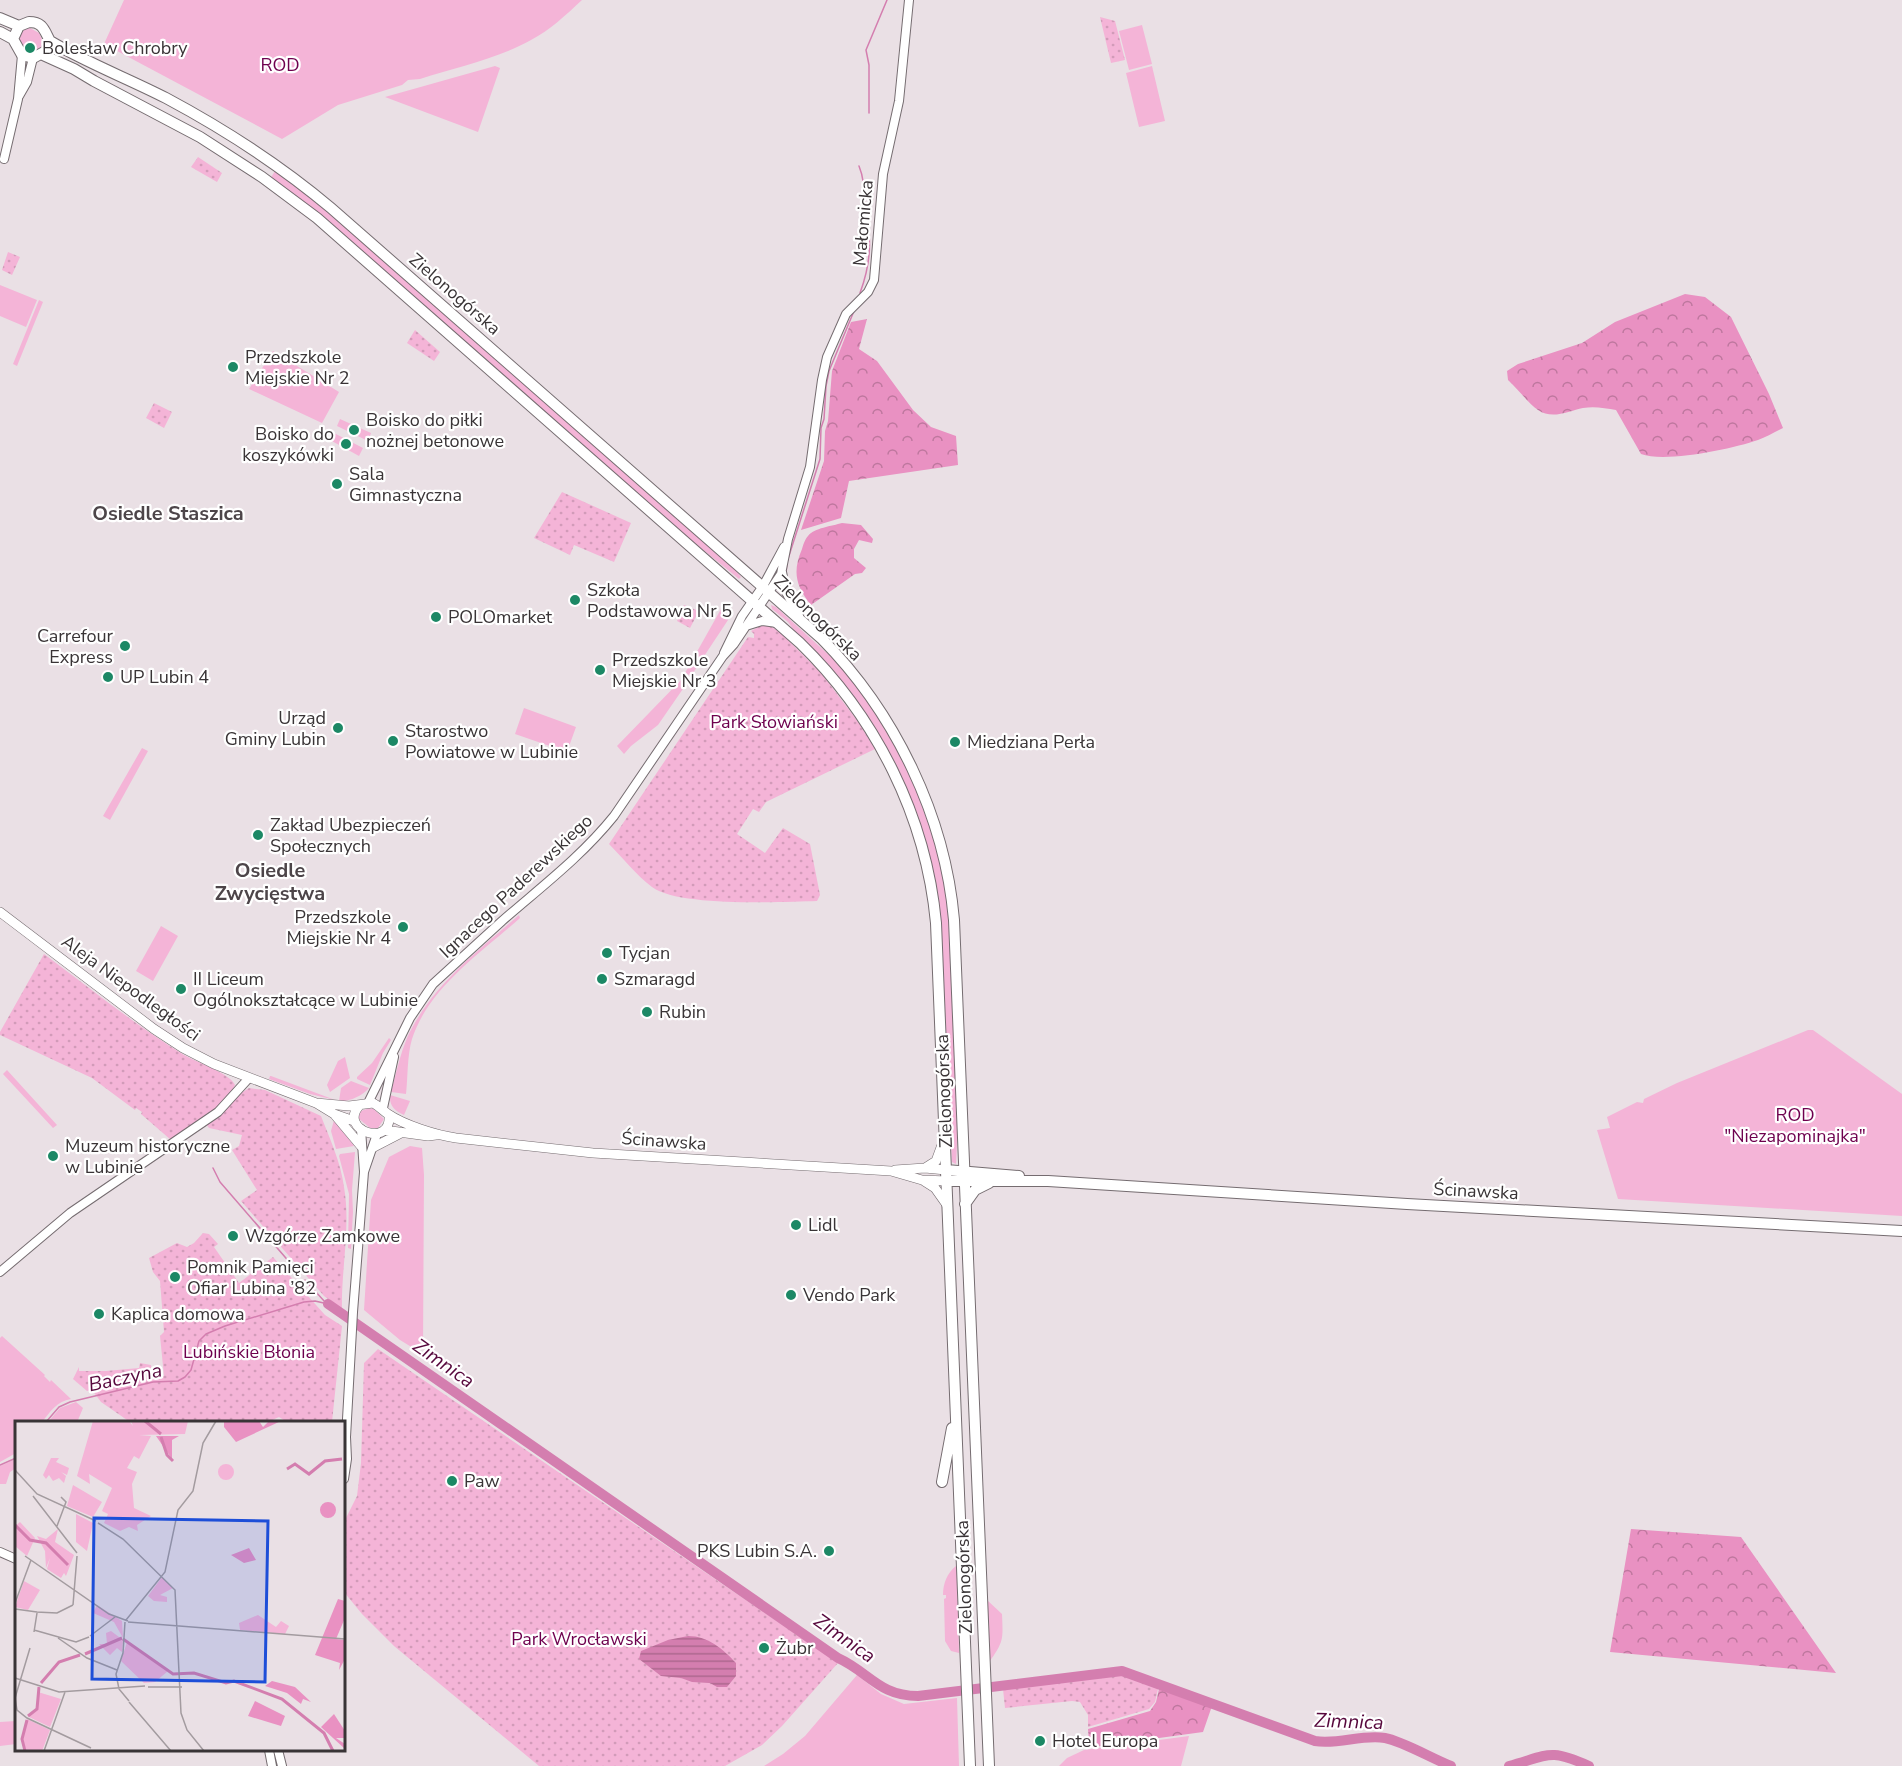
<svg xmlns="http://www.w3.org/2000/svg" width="1902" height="1766" viewBox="0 0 1902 1766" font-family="'Nunito Sans',sans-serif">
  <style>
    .green { fill: #f4b4d7 }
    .forest { fill: url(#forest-crowns) }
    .park { fill: url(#park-dots) }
    .water { fill: url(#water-rules) }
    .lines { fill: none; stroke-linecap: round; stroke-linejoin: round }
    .stream { stroke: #d47eaf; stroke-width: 1.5 }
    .river { stroke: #d47eaf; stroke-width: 10 }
    .tertiary-casing { stroke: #756c70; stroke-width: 10 }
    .secondary-casing { stroke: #756c70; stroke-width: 10 }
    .primary-casing { stroke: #756c70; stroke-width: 12 }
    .tertiary { stroke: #fff; stroke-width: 8 }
    .secondary { stroke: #fff; stroke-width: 9 }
    .primary { stroke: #fff; stroke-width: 10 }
    .poi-dot { fill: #1c8865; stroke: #fff; stroke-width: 2 }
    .labels { text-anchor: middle; stroke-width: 4.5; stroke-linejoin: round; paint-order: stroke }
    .poi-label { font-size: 18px; fill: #393436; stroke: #fff; text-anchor: start }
    .park-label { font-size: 18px; fill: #6e004e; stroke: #fff }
    .street-label { font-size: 18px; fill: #393436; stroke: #fff }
    .neighbourhood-label { font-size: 20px; font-weight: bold; fill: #4d4549; stroke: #fff }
    .water-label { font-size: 20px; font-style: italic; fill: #57083d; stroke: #fff }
    .inset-river { fill: none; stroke: #d47eaf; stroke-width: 3 }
    .inset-road { fill: none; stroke: #a39b9f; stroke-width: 1.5 }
    .view { fill: #1d4ed8; fill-opacity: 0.15; stroke: #1d4ed8; stroke-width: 3 }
    .inset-edge { fill: none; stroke: #393436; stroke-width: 3 }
  </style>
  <defs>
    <pattern id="forest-crowns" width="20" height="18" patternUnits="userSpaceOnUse" patternTransform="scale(1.5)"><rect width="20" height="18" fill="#e991c2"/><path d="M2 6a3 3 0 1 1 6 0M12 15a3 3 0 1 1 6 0" fill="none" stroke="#be779e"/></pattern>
    <pattern id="park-dots" width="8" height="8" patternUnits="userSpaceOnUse" patternTransform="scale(1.5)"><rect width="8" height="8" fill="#f4b4d7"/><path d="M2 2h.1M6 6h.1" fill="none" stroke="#d29bb9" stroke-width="1.8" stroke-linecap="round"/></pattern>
    <pattern id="water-rules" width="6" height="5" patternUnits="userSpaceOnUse" patternTransform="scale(1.5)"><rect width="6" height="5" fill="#d47eaf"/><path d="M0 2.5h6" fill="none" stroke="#ad688f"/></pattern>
  </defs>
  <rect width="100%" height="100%" fill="#eae0e5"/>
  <path class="green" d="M 124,0 L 582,0 C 566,15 550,30 531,40 C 497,59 456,67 420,79 L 408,80 L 402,85 L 338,105 L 282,139 L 104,44 Z
    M 1142,25 L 1152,64 L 1129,70 L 1119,31 Z
    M 30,28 L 39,33 L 44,44 L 35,53 L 25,49 L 18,37 L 21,31 Z
    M 495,66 L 500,68 L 478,132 L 385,97 Z
    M 1152,66 L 1165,121 L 1139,127 L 1126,73 Z
    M 275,171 L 304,191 L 727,559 L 741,577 L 739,579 L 654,510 L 270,179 Z
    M 0,285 L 37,300 L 26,327 L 0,316 Z
    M 39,300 L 43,302 L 17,366 L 13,364 Z
    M 273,351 L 339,392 L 322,423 L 249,389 Z
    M 340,419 L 371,433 L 368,441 L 337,426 Z
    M 334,433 L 363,448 L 359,456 L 330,440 Z
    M 771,605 L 776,607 L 840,665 L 851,678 L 887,730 L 910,773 L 934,839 L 948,898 L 958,1123 L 956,1164 L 952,1162 L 941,931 L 898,773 L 788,622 L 772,609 Z
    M 721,609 L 728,620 L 691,676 L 685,673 Z
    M 682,679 L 687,683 L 658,725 L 631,746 L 624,754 L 617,746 Z
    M 524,708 L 576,727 L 567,752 L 515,734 Z
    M 142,748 L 148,751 L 110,820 L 103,816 Z
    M 519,915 L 520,918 C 481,953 429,987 412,1039 C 407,1056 408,1077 406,1094 L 391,1092 C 396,1074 400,1055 407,1038 C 431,986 477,952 519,915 Z
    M 161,926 L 178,936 L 153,981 L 136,971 Z
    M 1808,1030 L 1813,1030 L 1902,1094 L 1902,1216 L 1618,1199 L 1597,1130 L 1610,1128 L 1607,1117 L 1637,1102 L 1643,1103 L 1644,1099 L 1677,1083 Z
    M 389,1038 L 391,1040 L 383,1053 L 370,1085 L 357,1079 L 357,1077 L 372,1063 Z
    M 345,1057 L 350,1078 L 330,1092 L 327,1085 L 338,1061 Z
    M 7,1070 L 57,1125 L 53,1128 L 3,1074 Z
    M 270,1076 L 271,1076 L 335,1100 L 310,1094 L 269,1079 Z
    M 351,1081 L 369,1088 C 362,1096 349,1102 339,1101 L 341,1088 Z
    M 390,1095 L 410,1101 L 404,1115 C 395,1111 389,1106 390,1095 Z
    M 369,1108 L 374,1109 L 384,1119 L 378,1128 L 370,1128 L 358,1118 L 361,1111 Z
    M 334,1120 L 352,1143 L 354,1146 L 336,1149 L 331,1131 Z
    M 410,1146 L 422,1148 L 424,1175 L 423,1349 L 418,1351 L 400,1340 L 364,1310 L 371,1200 L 389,1157 Z
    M 355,1152 L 352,1190 L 353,1212 L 351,1249 L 348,1248 L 349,1194 L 339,1156 L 340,1154 Z
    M 2,1336 L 45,1375 L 44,1376 L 50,1382 L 51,1380 L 71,1399 C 57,1401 50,1412 42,1422 L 16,1422 L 16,1453 L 0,1462 L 0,1338 Z
    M 76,1402 L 83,1408 L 78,1420 L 69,1422 L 48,1422 L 60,1408 Z
    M 16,1459 L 16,1468 L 10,1472 L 6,1484 L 0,1484 L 0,1466 Z
    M 956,1566 L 957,1567 L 959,1653 L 951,1651 L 945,1641 L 944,1599 L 946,1598 L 946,1595 L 943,1595 C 943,1584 947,1573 956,1566 Z
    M 987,1600 L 1002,1614 C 1003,1639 1004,1641 990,1661 Z
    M 857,1675 L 881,1694 L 904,1704 L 957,1698 L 959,1766 L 764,1766 L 783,1754 L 805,1736 Z
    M 16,1721 L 16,1744 L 0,1746 L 0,1722 Z
    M 1189,1736 L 1181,1766 L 1059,1766 L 1067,1758 L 1084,1750 Z"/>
  <path class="forest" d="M 1685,294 L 1705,297 L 1731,317 L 1769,394 L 1783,428 C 1775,432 1766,437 1758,440 C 1732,449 1665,463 1641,454 L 1616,410 C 1605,408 1594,406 1583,408 C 1569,411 1552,420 1538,410 C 1527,402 1518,389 1508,380 L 1507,371 L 1518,364 L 1582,343 L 1615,322 Z
    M 867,319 L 859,349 L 877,361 L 913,410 L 931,427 L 956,436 L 958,465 L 849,481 L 841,518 L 801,530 L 824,461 L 825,431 L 828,421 L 832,371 L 851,322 Z
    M 842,523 L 861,525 L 873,539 L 872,543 L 859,540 L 854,549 L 854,558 L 866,568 L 862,573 L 855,574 L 811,605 C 796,586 792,572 802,549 C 803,545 805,539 808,536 C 814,528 832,526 842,523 Z
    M 1631,1529 L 1741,1537 L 1836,1673 L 1610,1652 Z
    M 1159,1689 L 1212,1706 L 1203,1732 L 1086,1748 L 1089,1742 L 1088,1729 L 1150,1711 L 1156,1702 Z"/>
  <path class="park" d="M 1100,17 L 1115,21 L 1125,60 L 1111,63 Z
    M 198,157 L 222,173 L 217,182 L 191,167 Z
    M 8,252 L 20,257 L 12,275 L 2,270 Z
    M 415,330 L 440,352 L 434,361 L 407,343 Z
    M 154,403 L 172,412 L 164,428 L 146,418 Z
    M 562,492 L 631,523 L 614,562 L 574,545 L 570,555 L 534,538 Z
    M 684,605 L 699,611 L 690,628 L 677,621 Z
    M 762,625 L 770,626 L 779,631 L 822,674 L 859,723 L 875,749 L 766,802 L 759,812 L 753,809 L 737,834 L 765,853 L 783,828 L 810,844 L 820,895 L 817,901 C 782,902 678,907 652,887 C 636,875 623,858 609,844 L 748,637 L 754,638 L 754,634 L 751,631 Z
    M 44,954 C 90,988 135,1025 184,1055 C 196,1062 231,1074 235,1085 C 225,1110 192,1125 171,1140 L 141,1114 L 142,1112 L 136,1108 L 135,1110 L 92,1078 L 0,1035 L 0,1032 Z
    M 249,1088 L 265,1090 L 321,1116 C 330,1139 341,1163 344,1187 C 351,1227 341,1269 342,1309 L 324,1296 L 241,1201 L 257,1190 L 232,1150 L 239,1146 L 242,1135 L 209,1128 L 206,1124 L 237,1096 Z
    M 203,1233 L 209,1234 L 218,1244 L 214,1247 L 239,1283 L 273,1257 L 325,1315 L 342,1326 L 332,1422 L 287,1422 L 279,1417 L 268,1422 L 130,1422 L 101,1402 L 92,1390 L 87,1391 L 73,1379 L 79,1367 L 79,1371 L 106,1371 L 139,1368 L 140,1363 L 151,1365 L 152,1376 L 164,1376 L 160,1336 L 164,1332 L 160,1281 L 153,1272 L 149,1258 L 177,1243 L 187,1247 L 194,1243 Z
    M 378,1349 L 838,1663 L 782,1726 L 762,1745 L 725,1766 L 539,1766 L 394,1646 L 362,1614 L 344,1592 L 344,1522 L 357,1496 L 361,1463 L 364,1363 Z
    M 1106,1674 C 1128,1673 1139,1679 1158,1689 L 1155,1702 L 1149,1709 L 1088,1727 L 1088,1715 L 1080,1702 L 1072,1701 L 1005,1708 L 1003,1689 Z"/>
  <path class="water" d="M 688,1636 C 708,1636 723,1649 736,1663 L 736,1676 L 727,1687 L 717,1687 L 710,1683 L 692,1682 L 681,1678 L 661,1676 L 639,1659 L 641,1651 L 668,1640 Z"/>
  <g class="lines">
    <path class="stream" d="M 869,113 L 869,65 L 866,50 L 887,0
      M 859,166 C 867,185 863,207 867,227
      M 860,293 C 867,274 871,255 869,235
      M 786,574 L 787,562 L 820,459 L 821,428 L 824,419 L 826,386 L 829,371 L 854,311
      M 791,593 L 798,602
      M 205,1141 L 209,1153
      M 213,1168 L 220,1182 L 298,1272
      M 305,1280 L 325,1302
      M 46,1422 L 59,1407 L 70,1402 L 153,1382 L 178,1381 L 185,1377 L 191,1370 L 199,1341 L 206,1334 L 225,1326 L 304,1302 L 315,1301 L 328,1304
      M 0,1465 L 16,1458"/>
    <path class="river" d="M 328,1304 L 838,1658 C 869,1672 879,1696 918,1696 L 1122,1671 L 1315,1741 C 1338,1745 1362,1734 1385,1738 C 1402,1741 1433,1759 1451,1766
      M 1509,1766 C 1549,1755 1549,1748 1589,1766"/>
    <g class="tertiary-casing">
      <path id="tertiary" d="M 19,96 L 27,82 L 33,58
        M 4,159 L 18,99 L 22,55
        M 782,572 L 786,592 L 799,616
        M 746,626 L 762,621 L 777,623
        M 724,653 L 742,616 L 763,586 L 784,547
        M 368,1103 L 410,1018 L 433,984 C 456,963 479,942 502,921 C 541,887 581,857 614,816 L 723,656 L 734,644 L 781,574 L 788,539 L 810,467 L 822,380 L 827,357 L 846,314 L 868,292 L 874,280 L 883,174 L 899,101 L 909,0
        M 383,1108 L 394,1057
        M 364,1172 L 377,1134
        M 0,1272 L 70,1213 L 218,1112 L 249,1078
        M 344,1479 L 347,1459 L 346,1437 L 353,1312 L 364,1172 L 361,1129
        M 0,1552 L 16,1559
        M 269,1750 L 272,1766
        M 278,1750 L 282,1766"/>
    </g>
    <g class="secondary-casing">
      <path id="secondary" d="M 0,912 L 154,1029 L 183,1048 L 214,1064 L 316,1103 L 334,1114 L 354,1121
        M 316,1103 L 349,1106 L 373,1103 C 379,1106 382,1110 388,1114 C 404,1125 436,1135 456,1138 L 593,1153 L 891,1171 L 922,1180 L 947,1181
        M 359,1106 C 338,1130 392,1149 389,1115
        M 335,1115 L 361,1146
        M 384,1130 L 428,1136 L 436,1135
        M 374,1147 L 401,1133
        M 925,1168 L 936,1161 L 943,1142
        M 895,1170 L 925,1168 L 946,1170
        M 924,1181 L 935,1188 L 947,1205"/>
    </g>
    <g class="primary-casing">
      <path id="primary" d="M 0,18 L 19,26
        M 29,22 C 43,22 44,30 50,41 L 46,51 L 33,58 L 22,55 L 13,39 L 19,26 Z
        M 0,32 L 13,39
        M 50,41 C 87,63 127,78 166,98 C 224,129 280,165 331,208 L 822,639 C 895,713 945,816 954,920 L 989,1766
        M 43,55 L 74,69 L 94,81 L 200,137 L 262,177 L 317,218 L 800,643 C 876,717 926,816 936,923 L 970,1766
        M 946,1170 L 1019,1176
        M 947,1181 L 1048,1181 L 1407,1204 L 1902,1231
        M 965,1204 L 975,1190 L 989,1183
        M 942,1482 L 952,1428"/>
    </g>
    <use href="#tertiary" class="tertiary"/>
    <use href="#secondary" class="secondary"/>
    <use href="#primary" class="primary"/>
  </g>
  <g class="poi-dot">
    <circle cx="30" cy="48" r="6"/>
    <circle cx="233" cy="367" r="6"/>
    <circle cx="354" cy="430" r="6"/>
    <circle cx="346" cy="444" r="6"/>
    <circle cx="337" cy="484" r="6"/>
    <circle cx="575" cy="600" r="6"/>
    <circle cx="436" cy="617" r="6"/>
    <circle cx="125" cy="646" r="6"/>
    <circle cx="600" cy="670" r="6"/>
    <circle cx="108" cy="677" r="6"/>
    <circle cx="338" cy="728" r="6"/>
    <circle cx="393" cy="741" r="6"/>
    <circle cx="955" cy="742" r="6"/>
    <circle cx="258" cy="835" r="6"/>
    <circle cx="403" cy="927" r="6"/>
    <circle cx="607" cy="953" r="6"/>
    <circle cx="602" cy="979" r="6"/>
    <circle cx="181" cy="989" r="6"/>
    <circle cx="647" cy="1012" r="6"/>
    <circle cx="53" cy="1156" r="6"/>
    <circle cx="796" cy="1225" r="6"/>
    <circle cx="233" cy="1236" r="6"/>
    <circle cx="175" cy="1277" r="6"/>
    <circle cx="791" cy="1295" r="6"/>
    <circle cx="99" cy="1314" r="6"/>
    <circle cx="452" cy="1481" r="6"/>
    <circle cx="829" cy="1551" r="6"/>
    <circle cx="764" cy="1648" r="6"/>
    <circle cx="1040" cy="1741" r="6"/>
  </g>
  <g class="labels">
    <g class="poi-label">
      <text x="42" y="54">Bolesław Chrobry</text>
      <text x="245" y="363">Przedszkole<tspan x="245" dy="21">Miejskie Nr 2</tspan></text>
      <text x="366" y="426">Boisko do piłki<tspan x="366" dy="21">nożnej betonowe</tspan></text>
      <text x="334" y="440" text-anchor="end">Boisko do<tspan x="334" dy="21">koszykówki</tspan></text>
      <text x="349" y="480">Sala<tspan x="349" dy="21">Gimnastyczna</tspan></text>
      <text x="587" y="596">Szkoła<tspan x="587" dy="21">Podstawowa Nr 5</tspan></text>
      <text x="448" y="623">POLOmarket</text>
      <text x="113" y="642" text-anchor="end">Carrefour<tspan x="113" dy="21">Express</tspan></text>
      <text x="612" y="666">Przedszkole<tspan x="612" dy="21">Miejskie Nr 3</tspan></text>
      <text x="120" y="683">UP Lubin 4</text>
      <text x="326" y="724" text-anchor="end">Urząd<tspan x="326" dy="21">Gminy Lubin</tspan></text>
      <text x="405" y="737">Starostwo<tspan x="405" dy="21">Powiatowe w Lubinie</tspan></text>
      <text x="967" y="748">Miedziana Perła</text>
      <text x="270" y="831">Zakład Ubezpieczeń<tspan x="270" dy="21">Społecznych</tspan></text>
      <text x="391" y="923" text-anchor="end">Przedszkole<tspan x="391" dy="21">Miejskie Nr 4</tspan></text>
      <text x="619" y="959">Tycjan</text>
      <text x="193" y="985">II Liceum<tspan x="193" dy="21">Ogólnokształcące w Lubinie</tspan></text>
      <text x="614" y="985">Szmaragd</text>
      <text x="659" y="1018">Rubin</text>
      <text x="65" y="1152">Muzeum historyczne<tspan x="65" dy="21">w Lubinie</tspan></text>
      <text x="808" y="1231">Lidl</text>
      <text x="245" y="1242">Wzgórze Zamkowe</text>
      <text x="187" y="1273">Pomnik Pamięci<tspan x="187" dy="21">Ofiar Lubina ’82</tspan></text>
      <text x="803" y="1301">Vendo Park</text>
      <text x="111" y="1320">Kaplica domowa</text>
      <text x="464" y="1487">Paw</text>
      <text x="817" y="1557" text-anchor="end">PKS Lubin S.A.</text>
      <text x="776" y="1654">Żubr</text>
      <text x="1052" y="1747">Hotel Europa</text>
    </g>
    <g class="park-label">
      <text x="280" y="71">ROD</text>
      <text x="774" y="728">Park Słowiański</text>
      <text x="1795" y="1121">ROD<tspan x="1795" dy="21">"Niezapominajka"</tspan></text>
      <text x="249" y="1358">Lubińskie Błonia</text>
      <text x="579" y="1645">Park Wrocławski</text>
    </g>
    <g class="street-label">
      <text transform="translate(863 223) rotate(-85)" y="6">Małomicka</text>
      <text transform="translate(455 294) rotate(41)" y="6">Zielonogórska</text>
      <text transform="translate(818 618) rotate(44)" y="6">Zielonogórska</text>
      <text transform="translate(516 886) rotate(-43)" y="6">Ignacego Paderewskiego</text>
      <text transform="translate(131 988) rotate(36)" y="6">Aleja Niepodległości</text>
      <text transform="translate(944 1091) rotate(-92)" y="6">Zielonogórska</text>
      <text transform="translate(664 1141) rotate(4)" y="6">Ścinawska</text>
      <text transform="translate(1476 1191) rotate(3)" y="6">Ścinawska</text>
      <text transform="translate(964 1577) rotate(-92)" y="6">Zielonogórska</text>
    </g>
    <g class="neighbourhood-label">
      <text x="168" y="520">Osiedle Staszica</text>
      <text x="270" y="877">Osiedle<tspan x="270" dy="23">Zwycięstwa</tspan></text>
    </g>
    <g class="water-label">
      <text transform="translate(444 1363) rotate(35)" y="7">Zimnica</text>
      <text transform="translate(125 1377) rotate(-12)" y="7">Baczyna</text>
      <text transform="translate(845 1638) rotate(35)" y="7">Zimnica</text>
      <text transform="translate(1349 1721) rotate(2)" y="7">Zimnica</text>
    </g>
  </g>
  <g transform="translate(15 1421)">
    <rect width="330" height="330" fill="#eae0e5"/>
    <path d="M 78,0 L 114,0 L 118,5 L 116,0 L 173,0 L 170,13 L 124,14 L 136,15 L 124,38 L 119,35 L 112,47 L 122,51 L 117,63 L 119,87 L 136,95 L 122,104 L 123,110 L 114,106 L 105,110 L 89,102 L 93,93 L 87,90 L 97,67 L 74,53 L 75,63 L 62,55 ZM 36,37 L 44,37 L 41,41 L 54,47 L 52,54 L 46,51 L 51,55 L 49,62 L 44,57 L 38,60 L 34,54 L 31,58 L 28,54 ZM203 51a8 8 0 1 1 16 0a8 8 0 1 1-16 0ZM 58,64 L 87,81 L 78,96 L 52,85 ZM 5,101 L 20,117 L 12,135 L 0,125 L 0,105 ZM 9,160 L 25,169 L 13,189 L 0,186 ZM 243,194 L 261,206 L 266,200 L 274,205 L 270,213 L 225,209 L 224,202 ZM 23,271 L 46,278 L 35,306 L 14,296 L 23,287 ZM 12,298 L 35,309 L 27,330 L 11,330 L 8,318 Z" fill="#f4b4d7"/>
    <path d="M 209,0 L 244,0 L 248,6 L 254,0 L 266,0 L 221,21 L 209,6 ZM 141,15 L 164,15 L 157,19 L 157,38 ZM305 89a8 8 0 1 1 16 0a8 8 0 1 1-16 0ZM 234,127 L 241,139 L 229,142 L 216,134 ZM 323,178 L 330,180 L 330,197 L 321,218 L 330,219 L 330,238 L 324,249 L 325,242 L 300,234 ZM 257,260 L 280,266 L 296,281 L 288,278 L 286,283 L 272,272 L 250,265 ZM 240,280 L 270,295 L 266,305 L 233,295 ZM 319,293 L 330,310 L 330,317 L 321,317 L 330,323 L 330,328 L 306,306 Z" fill="#e991c2"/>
    <path d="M 61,93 L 78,102 L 72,130 L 61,121 Z" fill="#f4b4d7"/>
    <path d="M 43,108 L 40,121 L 59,134 L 51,155 L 49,152 L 46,157 L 32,148 L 35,137 L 31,147 L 30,130 L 22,115 L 31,118 ZM 147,156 L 158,167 L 145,174 L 152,176 L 152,181 L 139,180 L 133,175 ZM 82,184 L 107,200 L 108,217 L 99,201 L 78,192 ZM 96,210 L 108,219 L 107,231 L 102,227 L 95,234 L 84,223 L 92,223 L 91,212 ZM 112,221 L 153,250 L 140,261 L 129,262 L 106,240 Z" fill="#f4b4d7"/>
    <path class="inset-river" d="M 130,0 L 146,13M 146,16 L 152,34 L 158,40M 272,48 L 280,43 L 294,53 L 310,40 L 327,38M 0,104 L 15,119 L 31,122 L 53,144M 108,218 L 158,253 L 179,252 L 211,262 L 219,260 L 267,278 L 309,312 L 318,330M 70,233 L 107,217M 26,262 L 44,241 L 65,234M 13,295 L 22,288 L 24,266M 10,330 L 7,318 L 12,299"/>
    <path class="inset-road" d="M 0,49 L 22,73 L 81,100M 18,75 L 62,132M 83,102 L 108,118 L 160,169 L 166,292 L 172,309 L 189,330M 42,105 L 51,81 L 46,76M 10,135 L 94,193 L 113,200M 0,182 L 16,139M 58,184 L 62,135M 0,188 L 22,191M 21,191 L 42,192 L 58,184M 111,199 L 150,151 L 163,89 L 178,70 L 188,22 L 201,0M 110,201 L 108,232 L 101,253 L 104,268 L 114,280M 113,201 L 330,218M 19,209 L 61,221 L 74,216M 19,211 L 22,192M 75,215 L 100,196M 43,217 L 72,237 L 102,249M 15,227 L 0,277 L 2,289 L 12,297 L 76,327M 0,257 L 44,271 L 130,265M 133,266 L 167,266M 114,281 L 156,330M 29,330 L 50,271"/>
    <path class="view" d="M 79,97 L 253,100 L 250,261 L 77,258 Z"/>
    <rect width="330" height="330" class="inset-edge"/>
  </g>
</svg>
